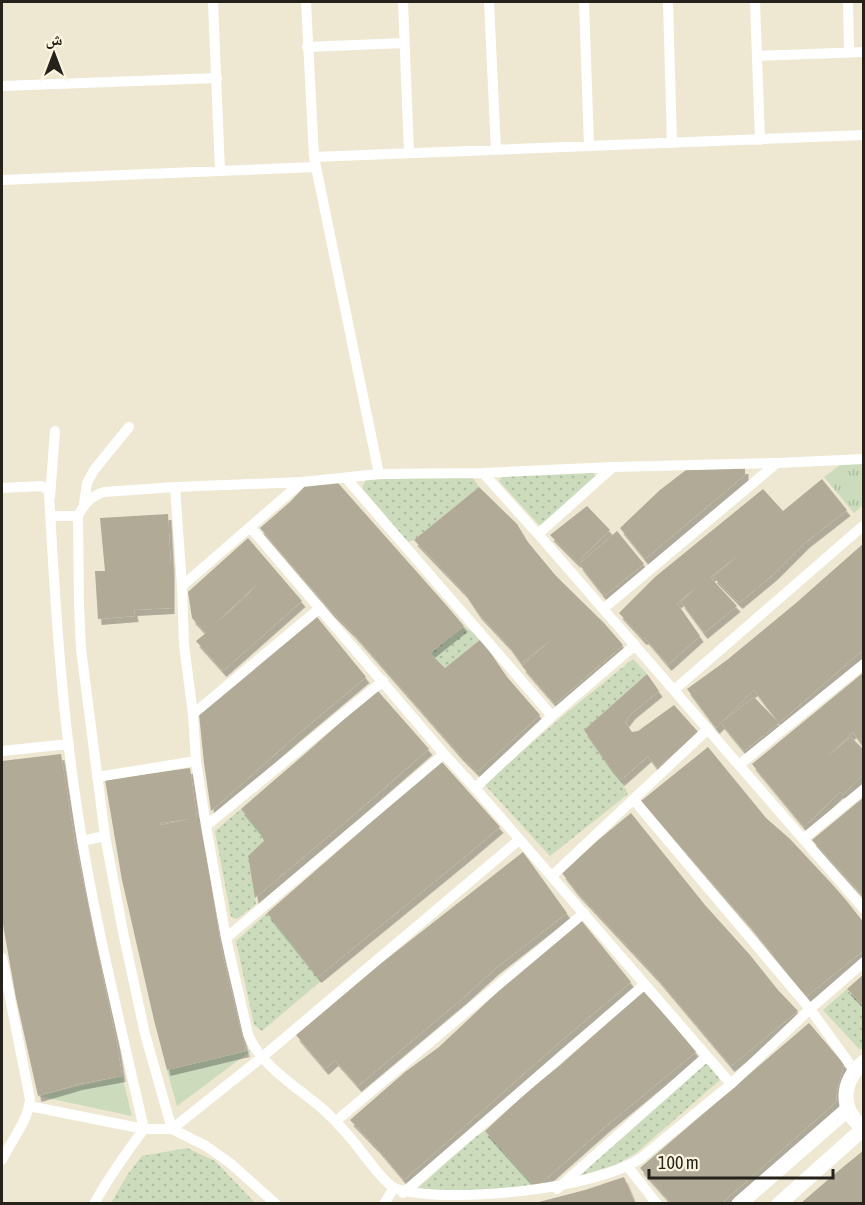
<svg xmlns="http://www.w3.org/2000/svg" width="865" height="1205" viewBox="0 0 865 1205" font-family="'Asap Condensed','Noto Naskh Arabic',sans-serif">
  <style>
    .grass { fill: #cbdbbc }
    .park { fill: url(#park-tufts) }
    .garden { fill: url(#garden-dots) }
    .building { fill: #b0aa96; fill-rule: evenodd; filter: url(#shadow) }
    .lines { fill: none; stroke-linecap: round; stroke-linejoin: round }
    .street { stroke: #fff; stroke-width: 10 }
    .secondary { stroke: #fff; stroke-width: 15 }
  </style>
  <defs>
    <pattern id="park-tufts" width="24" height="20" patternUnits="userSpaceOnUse" patternTransform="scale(1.5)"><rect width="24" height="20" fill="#cbdbbc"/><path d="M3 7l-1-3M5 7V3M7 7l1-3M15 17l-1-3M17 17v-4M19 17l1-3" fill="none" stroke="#aebca1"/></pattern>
    <pattern id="garden-dots" width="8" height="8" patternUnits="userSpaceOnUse" patternTransform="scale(1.5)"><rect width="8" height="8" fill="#cbdbbc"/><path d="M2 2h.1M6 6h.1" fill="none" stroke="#aebca1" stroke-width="1.8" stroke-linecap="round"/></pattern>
    <filter id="shadow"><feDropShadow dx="3.5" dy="6" stdDeviation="0" flood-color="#0004"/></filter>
  </defs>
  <rect width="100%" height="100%" fill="#eee7d2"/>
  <path class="grass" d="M 252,1050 L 177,1106 L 167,1070 Z
    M 122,1076 L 132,1116 L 38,1096 Z"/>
  <path class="park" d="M 863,460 L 863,505 L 854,513 L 824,477 L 846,461 Z"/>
  <path class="garden" d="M 592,471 L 596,477 L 540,526 L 499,481 L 505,474 Z
    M 434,477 L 473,478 L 479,487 L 414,540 L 408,542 L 362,488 L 366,480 Z
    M 464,626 L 481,639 L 445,668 L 430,653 Z
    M 633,659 L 647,674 L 584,730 L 609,766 L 621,780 L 628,794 L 550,856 L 484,784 L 570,710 Z
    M 241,809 L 260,832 L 264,841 L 248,856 L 256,904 L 237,919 L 231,917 L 215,831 Z
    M 267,913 L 321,981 L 262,1031 L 254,1025 L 236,941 Z
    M 847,989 L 863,1007 L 863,1049 L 859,1049 L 823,1010 Z
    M 705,1061 L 715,1071 L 720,1080 L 636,1153 L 615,1165 L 575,1177 Z
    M 485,1131 L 536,1188 L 495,1193 L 416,1190 L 473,1138 Z
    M 187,1148 L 215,1161 L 255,1203 L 111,1203 L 128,1174 L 142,1156 Z"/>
  <path class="building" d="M 745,468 L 745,475 L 645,559 L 620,528 L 660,490 L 686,470 Z
    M 822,479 L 847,510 L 806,542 L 774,574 L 739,603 L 713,577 L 740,554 L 710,577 L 737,606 L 704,633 L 681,602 L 698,586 L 677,603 L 700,636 L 668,665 L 645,638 L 643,639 L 619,613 L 655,577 L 763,489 L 783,511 Z
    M 308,483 L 338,483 L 447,606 L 464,626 L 430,653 L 445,668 L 481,639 L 507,677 L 540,715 L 477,772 L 459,754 L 353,633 L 331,611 L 260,528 L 290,502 Z
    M 479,487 L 517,524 L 527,541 L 556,576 L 604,623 L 623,645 L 555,704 L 522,666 L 552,639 L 521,663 L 508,645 L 478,613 L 464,592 L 414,540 Z
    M 587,506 L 610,530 L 577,562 L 550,535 Z
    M 168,514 L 171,568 L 171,608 L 134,610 L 135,616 L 98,619 L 95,571 L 105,571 L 100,518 Z
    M 617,531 L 644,564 L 604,596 L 579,564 Z
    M 248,538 L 302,601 L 223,671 L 196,641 L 206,633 L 192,618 L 188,592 ZM 257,584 L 244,599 L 215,624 L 241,599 Z
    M 864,543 L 864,649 L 779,723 L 744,751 L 721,723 L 716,728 L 687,689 L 727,660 L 796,603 ZM 754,690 L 779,723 L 754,697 L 721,723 Z
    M 317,617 L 366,677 L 297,735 L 211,811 L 204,763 L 199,714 Z
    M 864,672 L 864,748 L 853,732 L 826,758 L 851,737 L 864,750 L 864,774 L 843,795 L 840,792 L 804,827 L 752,764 Z
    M 647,674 L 659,691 L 632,713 L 625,722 L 632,732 L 638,731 L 674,705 L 699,733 L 657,768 L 648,756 L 621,780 L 609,766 L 584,730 Z
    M 377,690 L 429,749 L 357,812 L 255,898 L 248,856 L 264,841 L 260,832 L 241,809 L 307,752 Z
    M 708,747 L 766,818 L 789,838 L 832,884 L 846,900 L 864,923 L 864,950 L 806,997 L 749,925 L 641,801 Z
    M 61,754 L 75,842 L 117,1044 L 122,1076 L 79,1084 L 38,1096 L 16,998 L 2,919 L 2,761 Z
    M 441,761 L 500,827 L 461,860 L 318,977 L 267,913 Z
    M 190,768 L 197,818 L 201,818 L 222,953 L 246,1051 L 167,1070 L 154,1020 L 122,880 L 105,780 ZM 190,819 L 161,825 L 160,823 Z
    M 864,797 L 864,897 L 812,840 Z
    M 631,813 L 705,905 L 750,955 L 778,990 L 798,1011 L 731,1066 L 657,978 L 576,891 L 562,873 L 597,841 Z
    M 523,852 L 567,913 L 496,968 L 463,998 L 358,1086 L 335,1060 L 325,1069 L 296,1035 L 379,965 Z
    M 581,920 L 631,982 L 561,1041 L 404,1180 L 378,1149 L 350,1120 L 405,1072 L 439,1047 L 506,984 Z
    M 864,974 L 864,1006 L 847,989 Z
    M 643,991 L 670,1020 L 696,1052 L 606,1126 L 536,1188 L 485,1131 L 529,1090 L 558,1067 Z
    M 809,1023 L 844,1064 L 837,1090 L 836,1102 L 722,1203 L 671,1203 L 640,1168 Z
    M 864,1150 L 864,1203 L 801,1203 L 837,1172 Z
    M 624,1177 L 635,1203 L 535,1203 L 585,1190 Z"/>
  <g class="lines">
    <path class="street" d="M 213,2 L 220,171
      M 306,2 L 314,157 L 379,474
      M 403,2 L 409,153
      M 489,2 L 496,150
      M 584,2 L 589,146
      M 668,2 L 672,143
      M 755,2 L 760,140
      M 848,2 L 849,52
      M 307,47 L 404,43
      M 757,56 L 864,52
      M 2,86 L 217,78
      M 314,157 L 864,135
      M 2,180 L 316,167
      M 483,473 L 538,534 L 864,909
      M 346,478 L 552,716
      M 175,487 L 182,586 L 184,645 L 193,714 L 196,761 L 206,826 L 226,938 L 248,1034 C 259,1065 300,1089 324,1110 C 339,1124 352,1139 364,1155 C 373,1166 382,1180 394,1188 C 444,1205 594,1190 641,1158 L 731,1084 L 810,1009 L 864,962
      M 2,488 L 41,486 L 47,489 L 49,494 C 55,599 61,704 77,808 C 93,916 120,1022 144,1129
      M 50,497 L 55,431
      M 84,504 L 87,483 L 94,470 L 129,427
      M 51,516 L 78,516
      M 251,528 L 444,754 L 475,788 L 731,1084
      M 538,534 L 613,467
      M 182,586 L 302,482
      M 603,609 L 777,463
      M 674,690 L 864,525
      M 193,714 L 320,608
      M 2,751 L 69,744
      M 739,765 L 864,664
      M 97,777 L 196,761
      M 475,788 L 552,716 L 635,645
      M 633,799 L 810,1009 L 854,1070
      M 206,826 L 383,681
      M 803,839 L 864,789
      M 82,841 L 105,836
      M 552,876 L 708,729
      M 226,938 L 444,754
      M 2,958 L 30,1099 C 28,1122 11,1140 2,1160
      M 29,1106 L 144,1129 L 172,1129 L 206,1146 L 230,1163 L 276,1204
      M 336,1121 L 584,913
      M 172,1129 L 145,1034 L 123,932 L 105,836 L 81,649 L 79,605 L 78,516 C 84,504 91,496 104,492 L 175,487 L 302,482 L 379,474 L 483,473 L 613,467 L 777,463 L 864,459
      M 172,1129 L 261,1058 L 519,840
      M 628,1167 L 657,1204
      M 557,1189 L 707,1056
      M 403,1193 L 645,984
      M 94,1204 C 109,1177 126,1153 144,1129
      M 384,1204 L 394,1188"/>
    <path class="secondary" d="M 864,1062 C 841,1082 839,1109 864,1129
      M 739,1204 L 848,1109
      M 779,1204 L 863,1129"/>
  </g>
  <rect width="865" height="1205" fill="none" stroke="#24221a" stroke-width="6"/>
  <g transform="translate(54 54)" stroke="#fbf4df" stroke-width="4.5" paint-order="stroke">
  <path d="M0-4.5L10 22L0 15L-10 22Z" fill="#24221a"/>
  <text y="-9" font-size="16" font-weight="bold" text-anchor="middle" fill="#24221a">ش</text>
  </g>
  <path d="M649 1169v9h184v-9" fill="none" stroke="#24221a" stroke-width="3"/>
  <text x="658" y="1169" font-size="18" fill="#24221a" stroke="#fbf4df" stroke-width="4.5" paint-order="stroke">100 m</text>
</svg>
